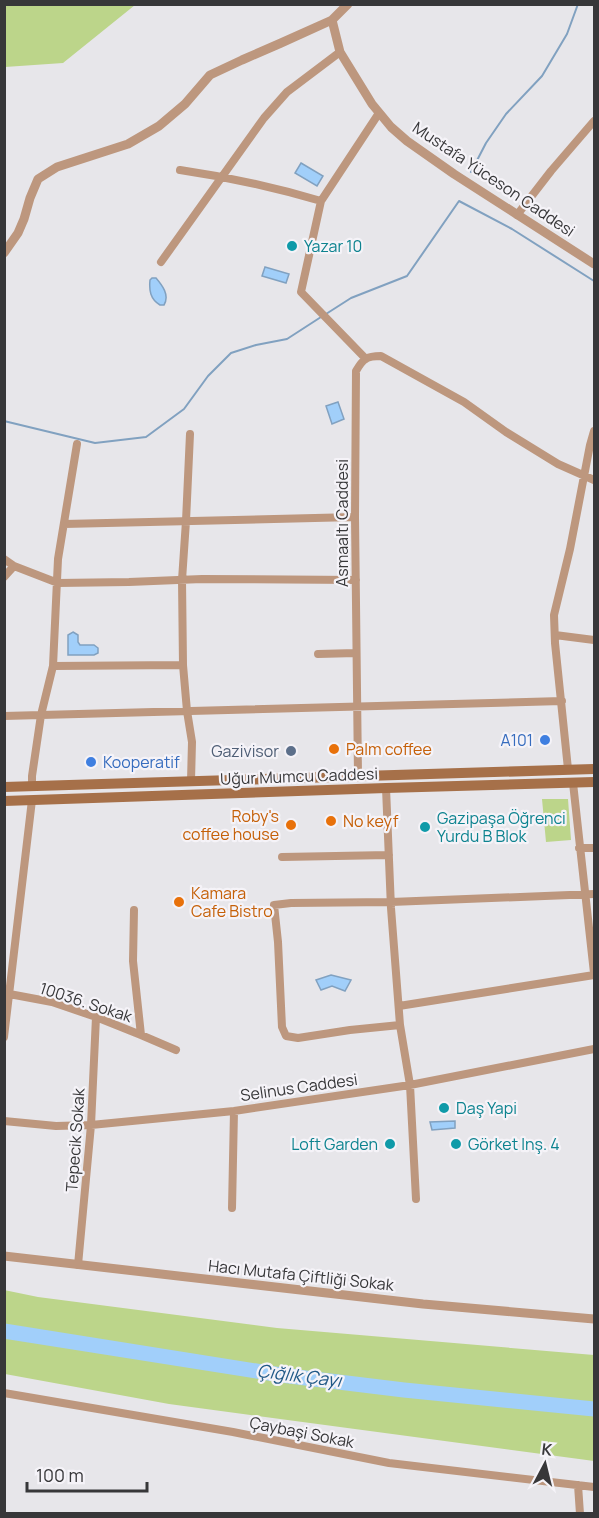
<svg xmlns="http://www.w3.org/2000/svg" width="599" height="1518" viewBox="0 0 599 1518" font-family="Manrope,sans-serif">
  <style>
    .green { fill: #bcd58a }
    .water { fill: #a1cffa; stroke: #81a1c0; stroke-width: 1.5 }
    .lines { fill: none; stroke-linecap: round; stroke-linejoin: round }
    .stream { stroke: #81a1c0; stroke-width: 2 }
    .river { stroke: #a1cffa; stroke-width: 15 }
    .minor { stroke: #bd977e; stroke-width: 8 }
    .tertiary { stroke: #bd977e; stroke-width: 9 }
    .secondary { stroke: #a67049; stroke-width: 10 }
    .culture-dot { fill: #0f9aa8; stroke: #f5f3f8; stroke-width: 2 }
    .shop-dot { fill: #3f7fe0; stroke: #f5f3f8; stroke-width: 2 }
    .food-dot { fill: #e8710a; stroke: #f5f3f8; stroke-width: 2 }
    .service-dot { fill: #5c6f8a; stroke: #f5f3f8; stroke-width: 2 }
    .labels { text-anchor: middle; stroke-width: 4.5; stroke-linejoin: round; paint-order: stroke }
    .street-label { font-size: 16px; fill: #373739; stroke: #f5f3f8 }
    .culture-label { font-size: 16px; fill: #0d838f; stroke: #f5f3f8; text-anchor: start }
    .shop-label { font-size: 16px; fill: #366cbe; stroke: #f5f3f8; text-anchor: end }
    .food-label { font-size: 16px; fill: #c56008; stroke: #f5f3f8; text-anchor: start }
    .service-label { font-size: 16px; fill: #4e5e75; stroke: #f5f3f8; text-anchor: end }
    .water-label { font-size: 18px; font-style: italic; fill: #215987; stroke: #f5f3f8 }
  </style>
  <rect width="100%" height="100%" fill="#e7e6ea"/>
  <path class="green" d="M 5,4 L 135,4 L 135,5 L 63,63 L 5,67 Z
    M 542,799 L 568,799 L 571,840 L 546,842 Z
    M 4,1290 L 38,1297 L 277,1328 L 594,1355 L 594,1461 L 169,1404 L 5,1374 Z"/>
  <path class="water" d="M 301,163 L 323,176 L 317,186 L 295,173 Z
    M 265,267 L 289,274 L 286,283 L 262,276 Z
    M 152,278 L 156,278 C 162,285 170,295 164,305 L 160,305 C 150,299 149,290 150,280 Z
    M 338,402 L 344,419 L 332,424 L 326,406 Z
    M 73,632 L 78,635 L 78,642 L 80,645 L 94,645 L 98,648 L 98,653 L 94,655 L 68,655 L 68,635 Z
    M 331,975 L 351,980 L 345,991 L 332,986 L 321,990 L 316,980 Z
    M 455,1121 L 455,1128 L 432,1130 L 430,1122 Z"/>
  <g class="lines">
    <path class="stream" d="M 471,172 L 486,143 L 506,114 L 542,76 L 567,34 L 578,4
      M 326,314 L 351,298 L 407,276 L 459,201 L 512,229 L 594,281
      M 4,421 L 95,443 L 146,437 L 184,409 L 208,376 L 231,353 L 256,345 L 287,339 L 321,317"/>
    <path class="river" d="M 4,1331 L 281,1375 L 404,1390 L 594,1409"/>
    <path class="minor" d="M 180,170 C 228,177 274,187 321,201
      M 517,215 L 551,171 L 594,121
      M 161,262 L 264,118 L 287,92 L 340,52
      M 366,359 L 301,292 L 321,201 L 379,113
      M 64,524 L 355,517
      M 4,559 L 14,566
      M 4,577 L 14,566 L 58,583 L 129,582 L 202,579 L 356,580
      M 555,635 L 594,640
      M 318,654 L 356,653
      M 183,665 L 182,580 L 186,521 L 190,434
      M 53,666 L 183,665 L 187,711 L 192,742 L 191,781
      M 4,716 L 562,701
      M 568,769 L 555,643 L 554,615 L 570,549 L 590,445 L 594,431
      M 358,775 L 355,517 L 356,371 C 363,359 366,356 381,356 L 464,402 L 506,432 L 558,464 L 594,480
      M 573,783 L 594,973
      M 32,786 L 32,776 L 41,715 L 53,666 L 58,559 L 77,444
      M 386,788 L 391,908 L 400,1025 L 410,1085 L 416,1199
      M 579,848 L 594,848
      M 282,857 L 389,855
      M 4,993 L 52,1002 L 96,1017 L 141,1035 L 133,961 L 134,910
      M 399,1006 L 594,975
      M 400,1025 L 350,1030 L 298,1038 L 286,1036 L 282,1027 L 278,942 L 274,905 L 291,903 L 391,902 L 594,894
      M 141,1035 L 176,1050
      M 4,1037 L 32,800
      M 4,1121 L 56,1126 L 91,1125 L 234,1111 L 410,1085 L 594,1049
      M 232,1208 L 234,1111
      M 78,1265 L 91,1125 L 96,1017
      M 4,1393 L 233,1432 L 389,1463 L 594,1487
      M 578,1485 L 580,1514"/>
    <path class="tertiary" d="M 332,20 L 340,52 L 372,104 L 391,127 L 407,141 L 454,174 L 594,264
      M 4,253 L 18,233 L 24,219 L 30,198 L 38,179 L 57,167 L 128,144 L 159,126 L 185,104 L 210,75 L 242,60 L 281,43 L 332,20 L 348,4
      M 4,1256 L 423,1304 L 594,1319"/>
    <path class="secondary" d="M 4,787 L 594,769
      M 4,801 L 386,788 L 594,782"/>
  </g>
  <g class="culture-dot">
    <circle cx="292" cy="246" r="6"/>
    <circle cx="425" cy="827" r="6"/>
    <circle cx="444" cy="1108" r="6"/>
    <circle cx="390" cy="1144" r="6"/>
    <circle cx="456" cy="1144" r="6"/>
  </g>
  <g class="shop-dot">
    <circle cx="545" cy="740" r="6"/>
    <circle cx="91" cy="762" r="6"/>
  </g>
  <g class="food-dot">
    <circle cx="334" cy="749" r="6"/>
    <circle cx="331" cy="821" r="6"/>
    <circle cx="291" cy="825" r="6"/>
    <circle cx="179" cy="902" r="6"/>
  </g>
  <circle class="service-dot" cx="291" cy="751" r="6"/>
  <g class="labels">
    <g class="street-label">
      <text transform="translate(494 179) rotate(34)" y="6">Mustafa Yüceson Caddesi</text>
      <text transform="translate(342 523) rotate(-90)" y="6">Asmaaltı Caddesi</text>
      <text transform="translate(299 776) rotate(-2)" y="6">Uğur Mumcu Caddesi</text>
      <text transform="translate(86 1002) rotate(18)" y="6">10036. Sokak</text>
      <text transform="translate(299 1087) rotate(-8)" y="6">Selinus Caddesi</text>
      <text transform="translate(75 1140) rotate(-86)" y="6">Tepecik Sokak</text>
      <text transform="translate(301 1275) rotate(6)" y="6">Hacı Mutafa Çiftliği Sokak</text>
      <text transform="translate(302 1432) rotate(11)" y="6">Çaybaşi Sokak</text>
    </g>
    <g class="culture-label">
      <text x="304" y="252">Yazar 10</text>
      <text x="437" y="824">Gazipaşa Öğrenci<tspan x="437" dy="18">Yurdu B Blok</tspan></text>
      <text x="456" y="1114">Daş Yapi</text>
      <text x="378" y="1150" text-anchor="end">Loft Garden</text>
      <text x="468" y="1150">Görket Inş. 4</text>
    </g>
    <g class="shop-label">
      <text x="533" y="746">A101</text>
      <text x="103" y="768" text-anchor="start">Kooperatif</text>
    </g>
    <g class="food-label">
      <text x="346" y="755">Palm coffee</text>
      <text x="279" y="822" text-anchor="end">Roby's<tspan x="279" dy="18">coffee house</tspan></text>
      <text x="343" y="827">No keyf</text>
      <text x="191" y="899">Kamara<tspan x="191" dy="18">Cafe Bistro</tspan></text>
    </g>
    <g class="service-label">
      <text x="279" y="757">Gazivisor</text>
    </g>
    <g class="water-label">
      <text transform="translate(299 1376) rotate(7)" y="6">Çığlık Çayı</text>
    </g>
  </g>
  <rect width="599" height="1518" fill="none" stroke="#373739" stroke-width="12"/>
  <g transform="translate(545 1464) rotate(7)" stroke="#f5f3f8" stroke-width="4.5" paint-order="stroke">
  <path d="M0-4.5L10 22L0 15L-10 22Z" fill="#373739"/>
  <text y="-9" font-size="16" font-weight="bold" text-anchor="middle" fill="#373739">K</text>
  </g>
  <path d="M27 1482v9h120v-9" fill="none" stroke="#373739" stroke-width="3"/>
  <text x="36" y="1482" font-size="18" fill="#373739" stroke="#f5f3f8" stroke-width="4.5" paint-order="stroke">100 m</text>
</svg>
